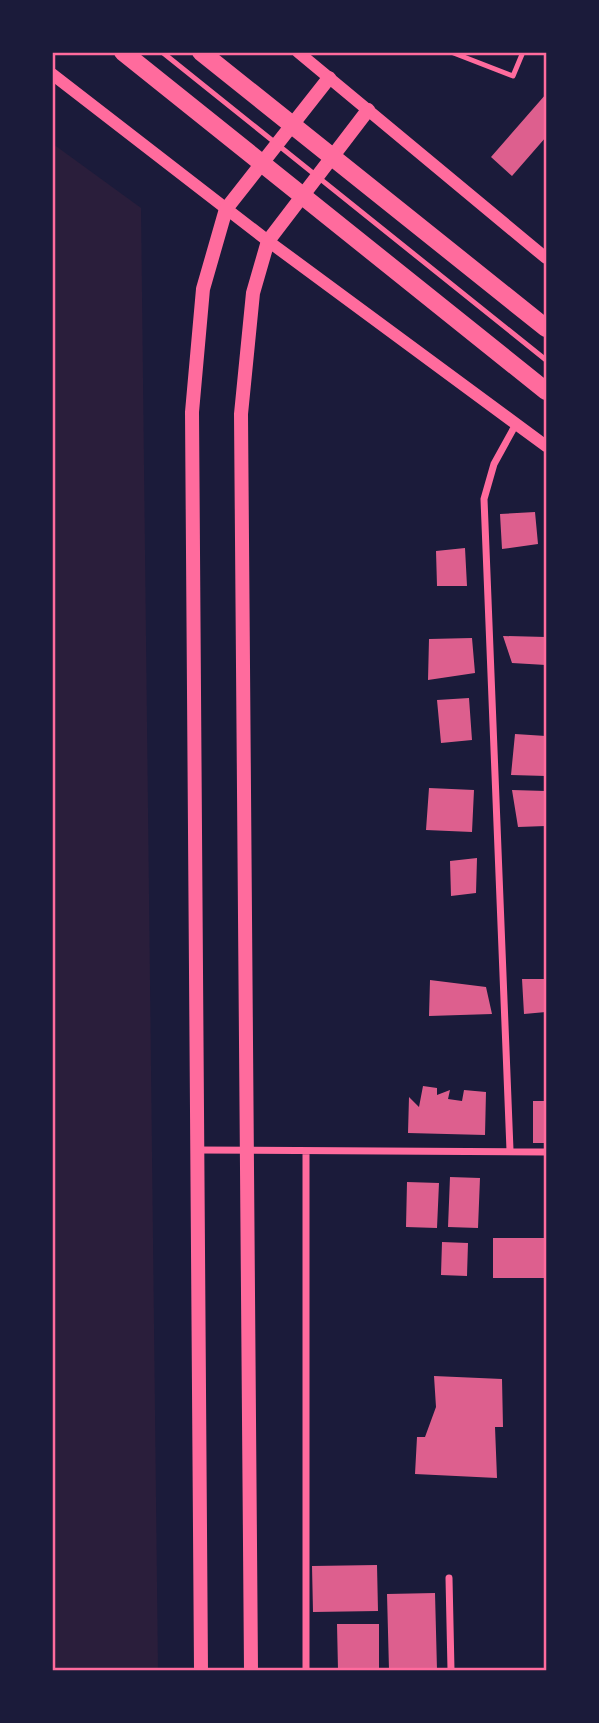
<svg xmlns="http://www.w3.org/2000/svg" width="599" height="1723" viewBox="0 0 599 1723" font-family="Signika,sans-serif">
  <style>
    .green { fill: #2a1e3b }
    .building { fill: #dd5f8e }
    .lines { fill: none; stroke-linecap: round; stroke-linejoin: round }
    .service { stroke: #ff6b9d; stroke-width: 5 }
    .minor { stroke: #ff6b9d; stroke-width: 7 }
    .tertiary { stroke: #ff6b9d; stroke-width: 12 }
    .secondary { stroke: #ff6b9d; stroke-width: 14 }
    .primary { stroke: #ff6b9d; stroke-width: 18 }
    .neatline { fill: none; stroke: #ff6b9d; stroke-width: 2.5 }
  </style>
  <rect width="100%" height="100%" fill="#1b1b3a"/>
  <path class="green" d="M 53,144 L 141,208 L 158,1670 L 53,1670 Z"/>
  <path class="building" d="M 546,94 L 546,137 L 512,176 L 491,157 Z
    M 535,512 L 538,544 L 502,549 L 500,514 Z
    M 465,548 L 467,586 L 437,586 L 436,551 Z
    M 503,636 L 546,637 L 546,665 L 512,663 Z
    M 472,638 L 475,673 L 428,680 L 429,639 Z
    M 469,698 L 472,740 L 441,743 L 437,700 Z
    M 515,734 L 546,736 L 546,776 L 511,775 Z
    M 429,788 L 474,790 L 472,832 L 426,830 Z
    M 512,790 L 546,791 L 546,826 L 518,827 Z
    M 477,858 L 476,893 L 451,896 L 450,861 Z
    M 522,979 L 546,979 L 546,1012 L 524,1014 Z
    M 430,980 L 486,987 L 492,1014 L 429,1016 Z
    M 423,1086 L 437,1088 L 437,1095 L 450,1090 L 448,1099 L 462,1101 L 464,1090 L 486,1092 L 485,1135 L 408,1133 L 409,1097 L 419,1107 Z
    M 533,1101 L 546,1101 L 546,1143 L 533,1143 Z
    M 450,1177 L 480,1178 L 478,1228 L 448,1227 Z
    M 407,1182 L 439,1183 L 437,1228 L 406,1227 Z
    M 493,1238 L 544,1238 L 544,1278 L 493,1278 Z
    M 442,1242 L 468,1243 L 467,1276 L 441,1275 Z
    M 434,1376 L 502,1379 L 503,1427 L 495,1427 L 497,1478 L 415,1474 L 417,1437 L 425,1437 L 436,1407 Z
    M 377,1565 L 378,1611 L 313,1612 L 312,1566 Z
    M 435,1593 L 437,1670 L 389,1670 L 387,1594 Z
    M 337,1624 L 379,1624 L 379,1670 L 338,1670 Z"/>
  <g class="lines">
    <path class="service" d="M 162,52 L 546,360
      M 451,52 L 513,76 L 523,52"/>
    <path class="minor" d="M 197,1150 L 546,1152
      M 510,1150 L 484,499 L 494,464 L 516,424
      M 306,1151 L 306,1670
      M 449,1578 L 451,1670"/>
    <path class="tertiary" d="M 298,52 L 546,258
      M 52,74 L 268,241 L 546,446"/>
    <path class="secondary" d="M 201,1670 L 192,412 L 203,289 L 226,209 L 329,78
      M 251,1670 L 241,414 L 253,293 L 268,241 L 368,110"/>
    <path class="primary" d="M 123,52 L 546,391
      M 201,52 L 546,328"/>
  </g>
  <rect width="599" height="1723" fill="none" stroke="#1b1b3a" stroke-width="108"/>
  <rect x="54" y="54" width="491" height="1615" class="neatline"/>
</svg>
